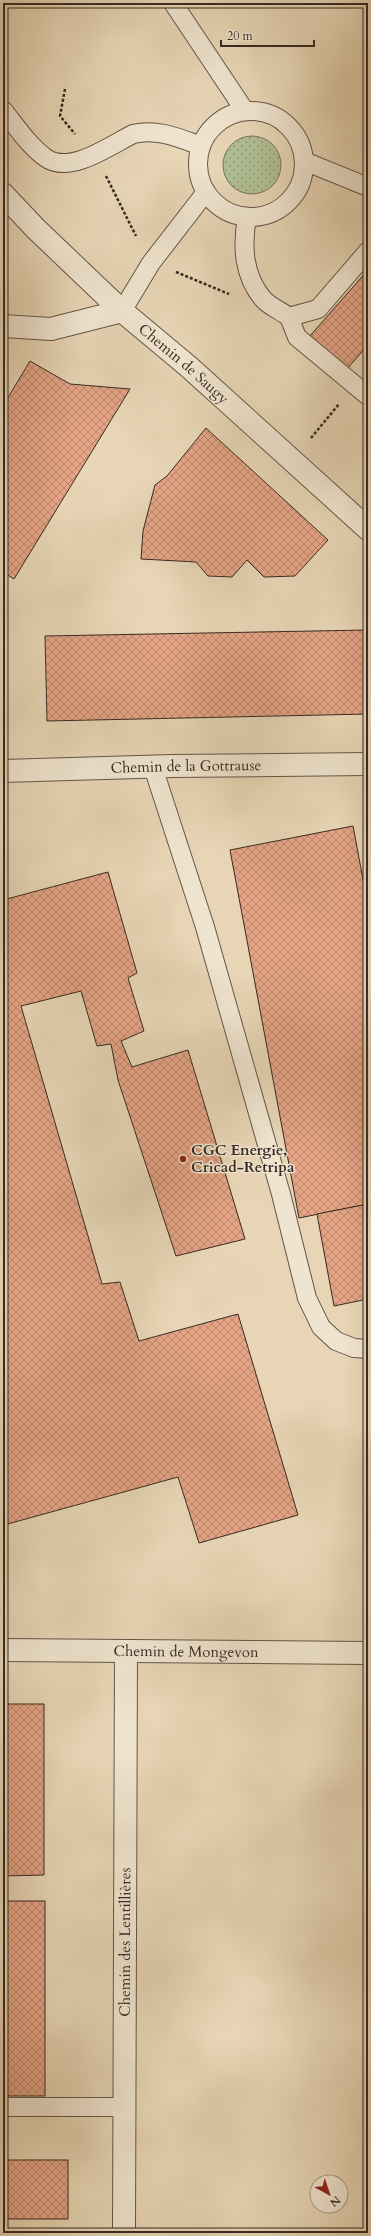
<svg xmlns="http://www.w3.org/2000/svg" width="371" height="2236" font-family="Cardo,serif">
<defs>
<pattern id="grass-dots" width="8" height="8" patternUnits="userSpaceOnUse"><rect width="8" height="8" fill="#afbe92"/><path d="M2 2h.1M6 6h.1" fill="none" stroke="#8f9b77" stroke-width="1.8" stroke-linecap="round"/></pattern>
<pattern id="building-cross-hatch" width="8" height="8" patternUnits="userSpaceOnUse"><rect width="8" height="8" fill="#e4a485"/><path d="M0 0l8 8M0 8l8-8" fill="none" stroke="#ba866c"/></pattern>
</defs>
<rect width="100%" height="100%" fill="#e7d5b5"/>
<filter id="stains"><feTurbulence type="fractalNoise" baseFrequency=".005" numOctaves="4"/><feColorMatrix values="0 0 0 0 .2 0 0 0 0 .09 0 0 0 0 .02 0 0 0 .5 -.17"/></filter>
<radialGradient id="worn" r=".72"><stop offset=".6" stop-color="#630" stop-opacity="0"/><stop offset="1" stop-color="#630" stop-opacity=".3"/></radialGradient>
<circle fill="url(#grass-dots)" stroke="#73745a" cx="252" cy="165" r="29"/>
<g fill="url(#building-cross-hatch)" stroke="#372a23">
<path d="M368 270V345L346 370 309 337Z"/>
<path d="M30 361 70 384 130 389 14 579 3 572V406Z"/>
<path d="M206 428 328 540 295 576 264 577 247 560 232 577 208 576 196 562 141 559 143 531 155 485 167 476Z"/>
<path d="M368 630V714L47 721 45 636Z"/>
<path d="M353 826 368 906V1204L299 1218 230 850Z"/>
<path d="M108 872 137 973 128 978 144 1031 121 1041 132 1067 188 1050 245 1239 176 1256 118 1080 111 1044 97 1046 81 991 21 1006 102 1284 120 1282 139 1341 238 1314 298 1515 199 1543 178 1477 4 1525 3 1522V900Z"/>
<path d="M368 1204V1299L334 1306 317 1214Z"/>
<path d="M3 1704H44V1875L3 1876Z"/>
<rect x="3" y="1901" width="42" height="195"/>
<rect x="3" y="2160" width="65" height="59"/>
</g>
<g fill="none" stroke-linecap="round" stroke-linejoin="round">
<g stroke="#635548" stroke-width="20">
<g id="service">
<path d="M173 3 245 111"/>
<path d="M3 110C16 126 29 146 46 158 70 175 111 145 133 134 157 128 179 138 201 146"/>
<circle cx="251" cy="164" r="53"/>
<path d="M304 161 368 187"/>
<path d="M247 217C242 246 243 275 263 299 269 306 281 311 289 317L318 309 368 251"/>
<path d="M122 311 151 263 206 192"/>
<path d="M289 317 297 337 368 396"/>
<path d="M153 767 205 927 281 1194 307 1298 321 1327 336 1341 354 1348 368 1349"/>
<path d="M3 2107H124"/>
</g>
</g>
<g stroke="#635548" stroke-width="24">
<g id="minor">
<path id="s1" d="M3 194 36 229 122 311 189 367 368 529"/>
<path d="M3 326 51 329 122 311"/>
<path id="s2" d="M3 771 172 766 368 764"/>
<path id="s3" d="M3 1650 368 1653"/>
<path id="s4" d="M124 2233 126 1651"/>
</g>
</g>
<g stroke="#372a23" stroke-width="2.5" stroke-dasharray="3 2" stroke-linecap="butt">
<path d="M65 89 60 116 75 134"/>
<path d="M106 176 136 236"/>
<path d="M176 272 229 294"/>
<path d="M311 438 339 404"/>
</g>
<use href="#service" stroke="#efe4cf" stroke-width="18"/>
<use href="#minor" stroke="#efe4cf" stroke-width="22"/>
</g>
<circle fill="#8f2418" stroke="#efe4cf" stroke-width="1.5" cx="183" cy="1159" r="4"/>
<g text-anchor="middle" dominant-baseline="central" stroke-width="3" stroke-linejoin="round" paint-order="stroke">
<g font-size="15" fill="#372a23" stroke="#efe4cf">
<text stroke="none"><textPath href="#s1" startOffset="248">Chemin de Saugy</textPath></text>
<text stroke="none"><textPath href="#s2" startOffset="183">Chemin de la Gottrause</textPath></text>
<text stroke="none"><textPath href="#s3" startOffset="183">Chemin de Mongevon</textPath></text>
<text stroke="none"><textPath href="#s4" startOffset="291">Chemin des Lentillières</textPath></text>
</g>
<g font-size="15" font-weight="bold" fill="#372a23" stroke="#efe4cf" text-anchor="start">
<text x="191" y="1150">CGC Energie,<tspan x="191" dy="17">Cricad-Retripa</tspan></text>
</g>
</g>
<rect width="371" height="2236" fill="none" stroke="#e7d5b5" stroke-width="16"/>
<rect x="4" y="4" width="363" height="2228" fill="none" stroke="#372a23" stroke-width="2"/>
<rect x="8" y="8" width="355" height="2220" fill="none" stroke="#372a23"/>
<g transform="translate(329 2194) rotate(140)"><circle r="19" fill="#efe4cf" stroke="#a59a8a"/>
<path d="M0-3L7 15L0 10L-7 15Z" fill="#8f2418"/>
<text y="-6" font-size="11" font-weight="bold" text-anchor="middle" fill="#372a23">N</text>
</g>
<path d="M221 40v6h93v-6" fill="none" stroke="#372a23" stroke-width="2"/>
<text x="227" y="40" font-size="12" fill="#372a23" stroke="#efe4cf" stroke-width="3" paint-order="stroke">20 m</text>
<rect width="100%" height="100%" filter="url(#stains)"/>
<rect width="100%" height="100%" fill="url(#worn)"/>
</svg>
